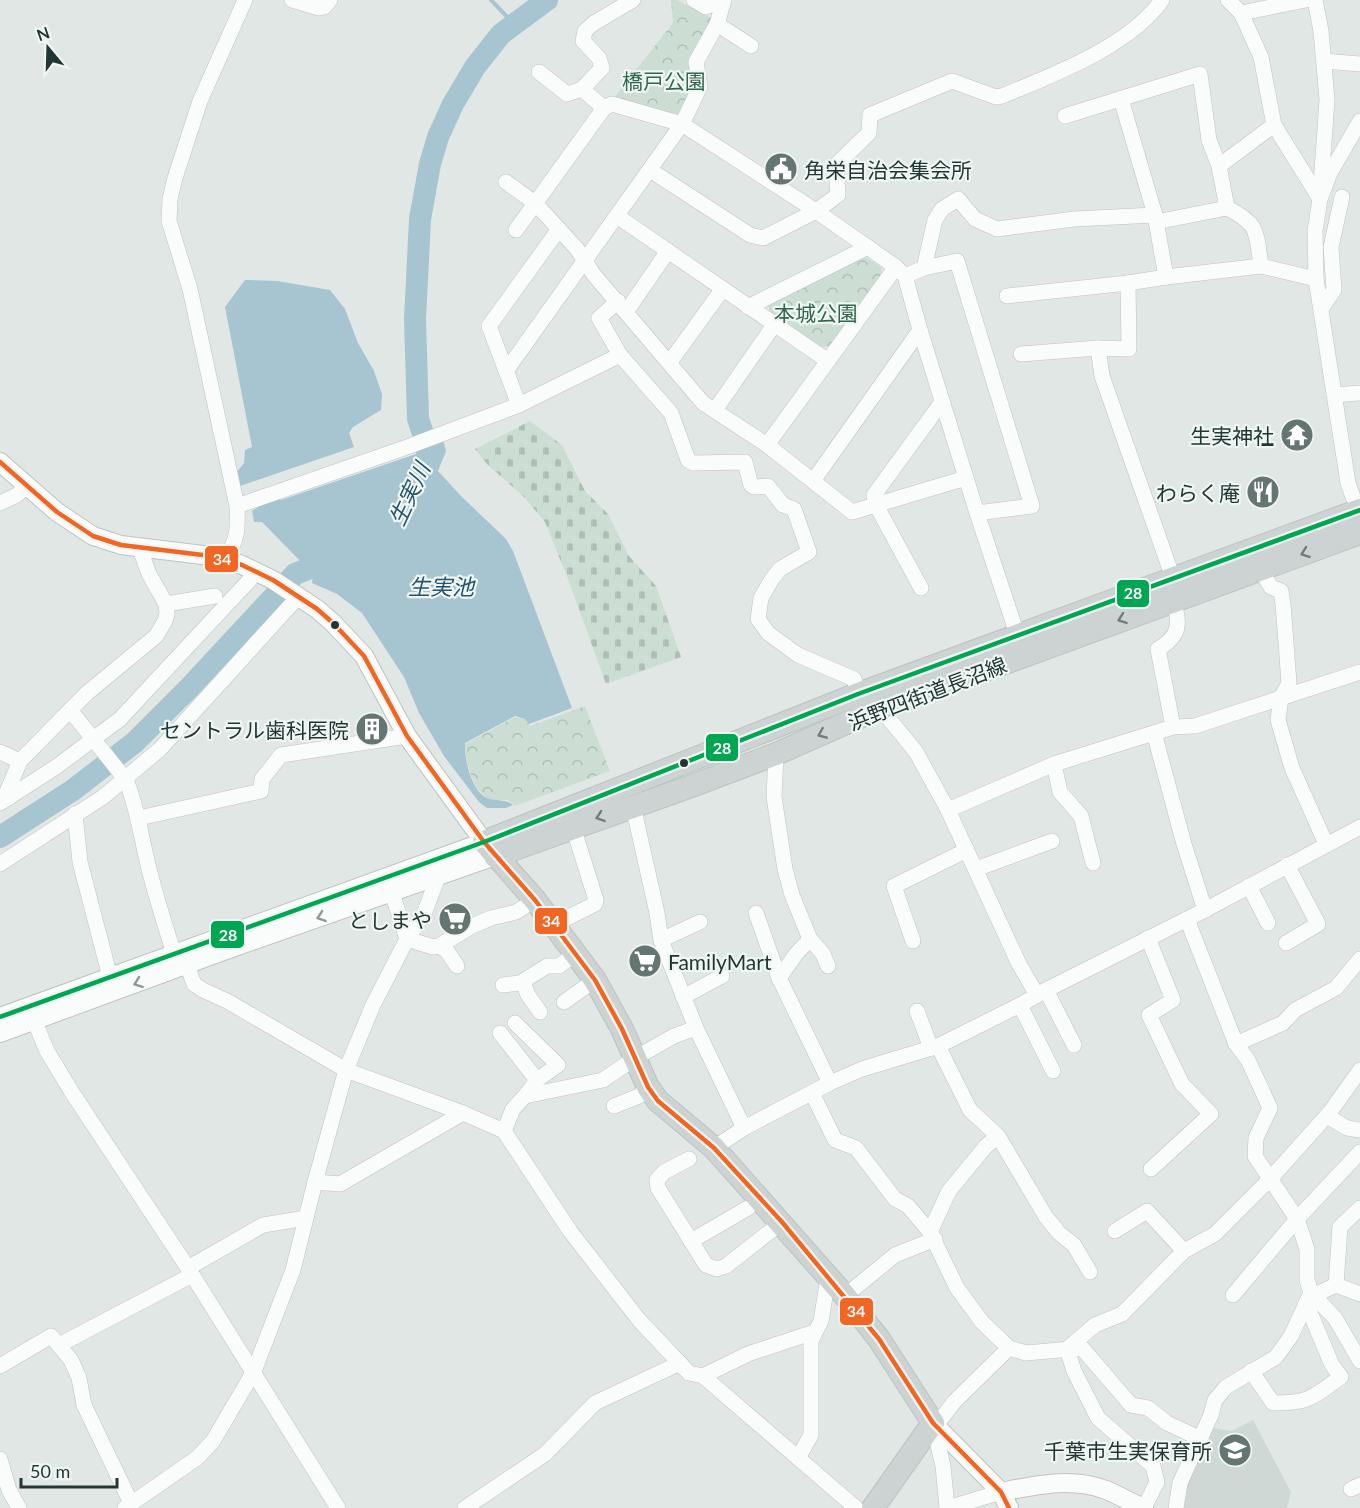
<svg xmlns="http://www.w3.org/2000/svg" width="1360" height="1508" font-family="Lato,'Noto Sans JP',sans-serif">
<defs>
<pattern id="cemetery-stones" width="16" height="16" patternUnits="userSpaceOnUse" patternTransform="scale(1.5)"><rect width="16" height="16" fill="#ccded4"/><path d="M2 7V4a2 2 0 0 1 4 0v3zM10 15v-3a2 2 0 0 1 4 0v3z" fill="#afbfb7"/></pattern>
<pattern id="park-crowns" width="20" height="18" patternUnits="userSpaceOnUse" patternTransform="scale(1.5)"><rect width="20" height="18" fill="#ccded4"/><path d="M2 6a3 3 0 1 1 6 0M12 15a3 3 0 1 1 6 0" fill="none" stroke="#afbfb7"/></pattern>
</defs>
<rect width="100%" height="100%" fill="#e1e7e5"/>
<path fill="#d0d8d5" d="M1253 1420 1291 1492 1287 1508H1180L1182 1488 1212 1428 1232 1431Z"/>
<path fill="url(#cemetery-stones)" d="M530 421 562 445 585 491 608 514 629 556 656 586 681 657 606 684 568 579 545 522 524 497 487 464 475 449Z"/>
<g fill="url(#park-crowns)">
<path d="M671 0H677L713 19 695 84 679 115 614 98 673 23Z"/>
<path d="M860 258H868L881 267 882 273 829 346 818 348 770 317 768 303Z"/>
<path d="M585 706 610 771 515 806 508 800C501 800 492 801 485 796 472 787 465 759 465 744L515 717 525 719 530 726Z"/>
</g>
<g fill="#a6c5d1">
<path d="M245 280 277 281 330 290 345 309 358 343 374 371 382 394 381 410 353 427 349 433 354 447 240 486 237 472 244 463 245 450 252 447 225 307Z"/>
<path d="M442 436 446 451 438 471 461 496 506 539 513 551 572 708 529 724 525 719 515 716 465 743C464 758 471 789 485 797 494 802 505 798 513 805L506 808H487L479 802 444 756 419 713 404 677 362 613 337 594 312 583 313 574 262 522H254L252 511 264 503 276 498 281 500 416 454 417 445Z"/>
</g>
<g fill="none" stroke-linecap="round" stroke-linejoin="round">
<path stroke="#a6c5d1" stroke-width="4" d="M491 0 514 24"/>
<g stroke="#a6c5d1" stroke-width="22">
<path d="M425 460 429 451 418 419 415 319 420 219 430 164 438 137 453 104 475 67 501 34 547 0"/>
<path d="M0 837 73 790 135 742 189 688 295 574 334 558"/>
</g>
<g stroke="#bec4c2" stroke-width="16">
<g id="minor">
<path d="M292 0 319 8 324 7 330 0"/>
<path d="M694 0 706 7 722 0"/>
<path d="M1228 0 1241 13 1261 57 1274 125 1320 199"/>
<path d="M1315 0 1321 31 1327 100 1321 185"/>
<path d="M1241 13 1306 0"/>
<path d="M717 24 751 46"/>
<path d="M1324 61 1360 64"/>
<path d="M539 72 567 94 582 89 602 68 599 58 583 41 585 31 594 23 633 0"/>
<path d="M582 89 604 108"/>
<path d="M1121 99 1155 215 1166 277"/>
<path d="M1065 116 1200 74 1209 140 1219 166 1227 208 1156 222"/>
<path d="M1360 121 1330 173 1320 199 1315 231 1316 279 1348 483 1353 497 1360 508"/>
<path d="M1219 166 1274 125"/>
<path d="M650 170 750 235 763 238 816 211 838 195 836 165 869 133 870 115 952 81 996 97 1002 96C1053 75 1130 46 1162 0"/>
<path d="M506 182 535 203 577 249 594 275 703 403 767 445 852 512 966 478"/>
<path d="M1227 208C1260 224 1256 233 1261 266"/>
<path d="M617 216 828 361"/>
<path d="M516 230 604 108 612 104 682 124 816 211 896 267 905 276 920 330 977 513 1020 643"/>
<path d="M924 268 935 220 942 209 958 199 975 219 997 229 1074 219 1155 215"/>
<path d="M905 276 924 268 957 261 1032 506 977 513"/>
<path d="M1128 283 1129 349 1098 348 1102 376 1173 578"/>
<path d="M1007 296 1128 283 1166 277 1261 266 1316 279"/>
<path d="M618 301 599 318 620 355 671 413 688 460 693 463 745 462 751 485 754 487 768 486 783 505 794 509 809 552 780 569 772 579 761 598 758 619 768 633 798 655 854 679 858 694"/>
<path d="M748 307 868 247"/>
<path d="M1321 309 1334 290 1331 247 1342 197"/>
<path d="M626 312 668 251"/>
<path d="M1021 354 1098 348"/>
<path d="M670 362 722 290"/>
<path d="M506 371 682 124 700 87 696 62 717 24 724 0"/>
<path d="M1334 395 1360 393"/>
<path d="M519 405 489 326 559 229"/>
<path d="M715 410 774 325"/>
<path d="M767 445 896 267"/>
<path d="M813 481 920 330"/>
<path d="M0 503 17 495 26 486"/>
<path d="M237 506 407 447 519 405 620 355"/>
<path d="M224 560C238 540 238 530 237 506L190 289 169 221 170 199 175 178 200 101 245 0"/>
<path d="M1260 569 1271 587 1281 591 1283 604 1289 683 1281 698 1278 720 1292 768 1326 844"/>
<path d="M921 588 876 505 874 495 942 402"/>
<path d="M166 604 215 596"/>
<path d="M881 709 916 752 948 810 1019 964 1037 995"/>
<path d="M70 710 126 780C136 804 140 830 146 856 153 889 164 921 174 954"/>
<path d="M1173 727 1158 649C1180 636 1181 623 1173 601"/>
<path d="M1154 733 1184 844 1205 910"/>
<path d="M0 752 20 761"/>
<path d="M776 754 774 797 785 869 792 895 810 939 823 954 828 966"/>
<path d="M1054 764 1060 792 1081 816 1093 863"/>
<path d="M9 798 7 792 20 761 87 693 156 636 165 621 167 614 166 604 149 574 139 546"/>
<path d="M0 803 56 767 120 719 257 572"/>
<path d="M633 806 657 913 661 940 696 1028 744 1128"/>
<path d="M948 810 1054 764 1173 727 1195 726 1360 672"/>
<path d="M75 814 80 862 110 977"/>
<path d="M139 818 261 791 262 779 281 755 407 736"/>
<path d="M0 864 103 797 160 749 298 597"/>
<path d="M976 869 1052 841"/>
<path d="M438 877 424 914 407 939 433 947 439 946 472 926 491 918 516 912 535 900"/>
<path d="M1249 886 1268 923"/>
<path d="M756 913 779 978 830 1083"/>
<path d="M1187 919 1236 1044 1248 1060 1270 1108 1256 1138 1255 1156 1297 1219 1307 1249V1280L1311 1293 1335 1318 1360 1361"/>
<path d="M553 925 595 904 596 900 573 827"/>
<path d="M1148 938 1173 1000 1149 1015 1182 1084 1211 1114 1151 1169"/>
<path d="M661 940 700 922"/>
<path d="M913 941 894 886 967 850"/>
<path d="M1286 943 1318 924 1287 865"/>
<path d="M439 946 447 951 457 966"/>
<path d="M187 965 194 984 203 990 227 1001 346 1070 463 1113 504 1131 570 1231 639 1320 689 1373 703 1376 856 1508"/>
<path d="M779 978 796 954 810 939"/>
<path d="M523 982 528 995 540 1012"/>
<path d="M503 985 520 983 547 966H559L576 953"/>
<path d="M1046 990 1074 1045"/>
<path d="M683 997 722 976"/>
<path d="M564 1002 595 980"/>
<path d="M1020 1005 1053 1071"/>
<path d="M917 1011 931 1048"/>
<path d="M34 1020 47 1051 73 1094 188 1268 338 1508"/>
<path d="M515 1023 558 1065 537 1080 525 1096"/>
<path d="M500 1033 537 1080"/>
<path d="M1236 1044 1283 1023 1295 1010 1336 988 1360 959"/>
<path d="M938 1046 970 1110 998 1136 1046 1217 1059 1233 1074 1245 1090 1272"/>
<path d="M812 1093 835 1140 856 1148 895 1199 908 1206 930 1232 957 1288 982 1322 1009 1348 1026 1353 1082 1348 1131 1405 1148 1408 1167 1423 1201 1439"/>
<path d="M614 1106 639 1096 648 1087"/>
<path d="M1327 1116 1347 1128 1360 1130"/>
<path d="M504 1131 513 1109 525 1096 603 1080 635 1058 674 1036 696 1028"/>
<path d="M714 1148 744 1128 830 1083 862 1069 938 1046 1020 1005 1046 990 1205 910 1360 827"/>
<path d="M689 1159 664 1172 657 1180 658 1188 706 1265 717 1269 726 1266 782 1222"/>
<path d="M315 1182 340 1184 463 1113"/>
<path d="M1115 1231 1147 1211 1184 1251 1215 1234 1271 1178 1330 1112 1360 1070"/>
<path d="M930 1232 949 1191 986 1146 998 1136"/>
<path d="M691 1241 748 1208"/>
<path d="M188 1268 263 1225 306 1218"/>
<path d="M1336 1285 1340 1227 1360 1208"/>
<path d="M1233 1295 1297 1219 1360 1152"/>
<path d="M845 1296 895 1255 935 1239"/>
<path d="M59 1345 192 1275"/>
<path d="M0 1366 51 1336 71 1360 79 1378 84 1405 131 1503"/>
<path d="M1251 1371 1273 1403C1310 1403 1311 1398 1341 1377L1332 1365 1306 1303"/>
<path d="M703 1376 748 1354 814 1332"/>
<path d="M798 1458 811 1435V1341L821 1321 828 1278"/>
<path d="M0 1459 9 1490 19 1508"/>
<path d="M1351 1489 1360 1485"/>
<path d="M125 1508 197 1458 213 1441 254 1371 293 1270 315 1182 346 1070 373 1005 407 939 392 893"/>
<path d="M465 1508 545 1454 595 1403 680 1363"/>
<path d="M947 1508 943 1466 933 1423 941 1419 954 1402 1009 1348"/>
<path d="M948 1508 1001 1492"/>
<path d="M1144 1508 1157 1482 1153 1466 1098 1418 1074 1371 1067 1349 1095 1325 1122 1314 1184 1251"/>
<path d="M1176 1508 1180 1483 1211 1415 1215 1400 1226 1387 1276 1357 1291 1336 1311 1293H1319L1336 1285 1360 1294"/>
</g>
</g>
<g stroke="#bec4c2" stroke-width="20">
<g id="tertiary">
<path d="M0 462 57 512 93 536 121 545 211 556 242 565 273 580 317 609 333 623 364 656 407 736 484 842 0 1017"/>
<path d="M0 1033 226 950 495 856"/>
<path d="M933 1423 1001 1492 1009 1508"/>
<path d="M1001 1492C1037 1485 1071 1477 1106 1490 1119 1495 1131 1503 1144 1508"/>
</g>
</g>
<g stroke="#bcc3c1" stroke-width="24">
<g id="primary">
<path d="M495 856 689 787 776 754 871 712 1360 533"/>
<path d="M873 1508 933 1423 879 1339 845 1296 714 1148 658 1101 648 1087 622 1029 595 980 535 900 484 842 858 694 1360 510"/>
</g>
</g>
<use href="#minor" stroke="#fafbfb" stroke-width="15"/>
<use href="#tertiary" stroke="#fafbfb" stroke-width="18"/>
<use href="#primary" stroke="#cdd3d2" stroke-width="22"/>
<g stroke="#eff6f3" stroke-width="9">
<path id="bus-1" d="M0 462 57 512 93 536 121 545 211 556 242 565 273 580 317 609 333 623 364 656 407 736 484 842 535 900 595 980 622 1029 648 1087 658 1101 714 1148 782 1222 879 1339 933 1423 1001 1492 1009 1508"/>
</g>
<g stroke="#eff6f3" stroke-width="9">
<path id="bus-2" d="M0 1017 484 842 858 694 1360 510"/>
</g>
<use href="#bus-1" stroke="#f26522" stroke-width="4.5"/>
<use href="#bus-2" stroke="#00a651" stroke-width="4.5"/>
</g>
<defs><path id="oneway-chevron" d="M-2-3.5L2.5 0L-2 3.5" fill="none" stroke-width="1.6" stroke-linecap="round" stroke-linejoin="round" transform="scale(1.5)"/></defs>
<g stroke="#6f7d7b">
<use href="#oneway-chevron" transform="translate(1305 553) rotate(160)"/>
<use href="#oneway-chevron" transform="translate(1122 619) rotate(160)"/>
<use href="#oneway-chevron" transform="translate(822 734) rotate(157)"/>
<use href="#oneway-chevron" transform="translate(600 817) rotate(161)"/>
</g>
<g stroke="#8e9998">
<use href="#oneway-chevron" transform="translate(321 917) rotate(161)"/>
<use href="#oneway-chevron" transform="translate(138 983) rotate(160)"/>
</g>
<defs>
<g id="civic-disc" transform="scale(1.725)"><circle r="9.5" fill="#657572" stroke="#eff6f3"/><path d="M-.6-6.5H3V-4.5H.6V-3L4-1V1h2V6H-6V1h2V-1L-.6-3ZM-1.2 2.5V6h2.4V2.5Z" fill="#fff"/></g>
<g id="temple-disc" transform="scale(1.725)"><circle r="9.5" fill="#657572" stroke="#eff6f3"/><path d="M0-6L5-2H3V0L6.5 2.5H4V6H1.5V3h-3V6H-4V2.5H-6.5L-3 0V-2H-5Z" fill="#fff"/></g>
<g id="restaurant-disc" transform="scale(1.725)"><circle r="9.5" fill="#657572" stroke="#eff6f3"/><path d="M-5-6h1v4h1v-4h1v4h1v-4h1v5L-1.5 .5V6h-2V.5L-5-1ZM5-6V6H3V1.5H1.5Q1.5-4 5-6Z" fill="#fff"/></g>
<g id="building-disc" transform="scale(1.725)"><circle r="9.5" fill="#657572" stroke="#eff6f3"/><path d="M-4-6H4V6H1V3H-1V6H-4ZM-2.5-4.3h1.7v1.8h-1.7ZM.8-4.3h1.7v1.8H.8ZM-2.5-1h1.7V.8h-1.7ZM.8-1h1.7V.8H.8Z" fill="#fff"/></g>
<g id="supermarket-disc" transform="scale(1.725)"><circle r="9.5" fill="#657572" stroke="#eff6f3"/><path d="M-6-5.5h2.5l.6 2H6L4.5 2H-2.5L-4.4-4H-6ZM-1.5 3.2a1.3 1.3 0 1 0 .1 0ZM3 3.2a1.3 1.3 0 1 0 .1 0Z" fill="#fff"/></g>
<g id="school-disc" transform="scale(1.725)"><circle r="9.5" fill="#657572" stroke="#eff6f3"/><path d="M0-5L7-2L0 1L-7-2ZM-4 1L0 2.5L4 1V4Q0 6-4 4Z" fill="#fff"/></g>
</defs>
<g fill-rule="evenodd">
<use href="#civic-disc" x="781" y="169"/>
<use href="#temple-disc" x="1297" y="435"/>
<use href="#restaurant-disc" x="1263" y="492"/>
<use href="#building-disc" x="372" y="729"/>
<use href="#supermarket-disc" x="455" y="919"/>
<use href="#supermarket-disc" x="645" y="961"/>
<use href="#school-disc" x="1235" y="1450"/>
</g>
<g fill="#223734" stroke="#eff6f3" stroke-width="2">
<circle cx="335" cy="625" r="5"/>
<circle cx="684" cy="763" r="5"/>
</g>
<g text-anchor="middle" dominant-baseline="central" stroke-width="4.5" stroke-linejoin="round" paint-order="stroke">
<g font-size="21" fill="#32684f" stroke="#eff6f3">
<text x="664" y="80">橋戸公園</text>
<text x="816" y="312">本城公園</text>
</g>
<g font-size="21" fill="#223734" stroke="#eff6f3" text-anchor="end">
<text x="804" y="169" text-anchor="start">角栄自治会集会所</text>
<text x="1274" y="435">生実神社</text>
<text x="1240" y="492">わらく庵</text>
<text x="349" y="729">セントラル歯科医院</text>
<text x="432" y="919">としまや</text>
<text x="668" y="961" text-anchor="start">FamilyMart</text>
<text x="1212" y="1450">千葉市生実保育所</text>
</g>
<g font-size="21" fill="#223734" stroke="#eff6f3">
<text transform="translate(927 693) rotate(-21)">浜野四街道長沼線</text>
</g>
<g font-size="22" font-style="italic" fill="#24556b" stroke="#eff6f3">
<text transform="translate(409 494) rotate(-65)">生実川</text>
<text x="441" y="586">生実池</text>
</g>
</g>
<g stroke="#eff6f3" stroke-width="2">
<rect x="204" y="545" width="35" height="28" rx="6" fill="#f26522"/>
<rect x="1116" y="579" width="34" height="29" rx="6" fill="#00a651"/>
<rect x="705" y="733" width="34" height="29" rx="6" fill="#00a651"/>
<rect x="534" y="907" width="34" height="28" rx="6" fill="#f26522"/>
<rect x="210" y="920" width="35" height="29" rx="6" fill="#00a651"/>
<rect x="839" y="1297" width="35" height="29" rx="6" fill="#f26522"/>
</g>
<g font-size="16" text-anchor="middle" font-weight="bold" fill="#fff">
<text x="222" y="565">34</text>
<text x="1133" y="599">28</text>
<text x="722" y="754">28</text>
<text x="551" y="927">34</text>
<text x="228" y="941">28</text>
<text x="856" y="1317">34</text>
</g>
<g transform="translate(48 48) rotate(341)" stroke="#eff6f3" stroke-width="4.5" paint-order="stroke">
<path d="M0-4.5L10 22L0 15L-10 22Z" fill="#223734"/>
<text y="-9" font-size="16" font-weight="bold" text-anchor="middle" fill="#223734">N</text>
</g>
<path d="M21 1478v9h96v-9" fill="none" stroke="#223734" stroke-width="3"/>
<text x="30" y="1478" font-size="18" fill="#223734" stroke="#eff6f3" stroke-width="4.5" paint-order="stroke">50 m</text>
</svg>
